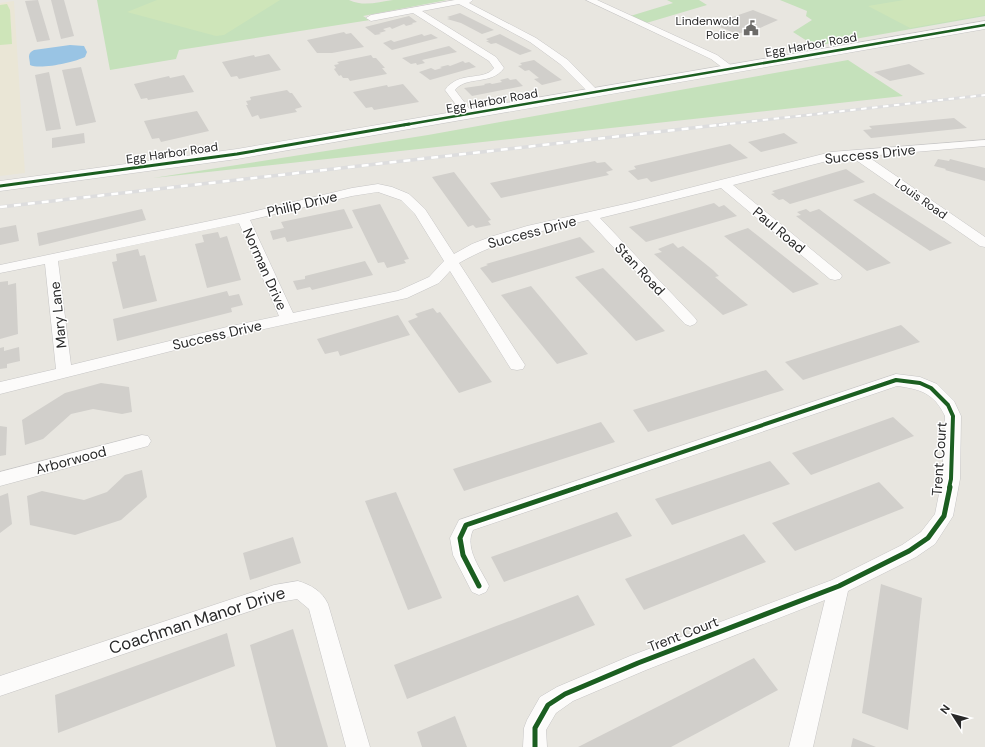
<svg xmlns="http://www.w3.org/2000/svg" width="985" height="747" font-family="'DM Sans',sans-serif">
<rect width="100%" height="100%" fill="#e8e6e0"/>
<path fill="#eae6d6" d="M14 1 25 173 0 176V3Z"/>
<g fill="#c5e1bb">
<path d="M97 0H349C364 7 378 2 393 0 411 0 430 0 447 0L363 16 370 20 179 50 176 59 110 70Z"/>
<path d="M667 0H699L707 5 643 24 627 17 673 3Z"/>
<path d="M780 0H985V16L815 46 793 32 812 20 806 16 807 11Z"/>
<path d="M848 60 903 96 153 178 428 135Z"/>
</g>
<g fill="#cee5b9">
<path d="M157 0H280L224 35 216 36 127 12Z"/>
<path d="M904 0H985V15L910 28 868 6Z"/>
<path d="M7 4 10 10 12 44 0 45V5Z"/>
</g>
<path fill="#99c4e4" d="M70 45 84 46 87 52 85 57C75 62 40 70 30 65 30 58 26 54 34 50Z"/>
<g fill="#d1cfcb">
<path d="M38 0 50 40 37 42 25 1Z"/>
<path d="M51 0H64L74 36 61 39Z"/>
<path d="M753 10 778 20 753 31 751 30 737 34 712 24Z"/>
<path d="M460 13 494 30 482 34 461 23 447 19 450 18 447 17Z"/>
<path d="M409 16 417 22 412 23 413 24 406 26 404 24 392 29 390 27 383 29 386 31 379 33 381 34 375 35 365 27Z"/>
<path d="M344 32 346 34 351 33 364 47 332 53H317L307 40Z"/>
<path d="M422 34 424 36 431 34 438 38 392 50 383 43 391 40 394 42Z"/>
<path d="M500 34 532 51 520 55 496 43 491 44 486 41H489L486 39Z"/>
<path d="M449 46 457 52 422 60 425 63 417 65 416 63 411 64 402 58Z"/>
<path d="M269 54 281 70 239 79 237 76 231 77 222 62 254 55 255 57Z"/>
<path d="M371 55 373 58H376L385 68H382L387 74 350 81 348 78H343L341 75 339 76 334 69 336 68 334 65 339 64 337 62Z"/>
<path d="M534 60 562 80 542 85 534 79 539 78 529 70 525 71 518 66 522 65 520 63Z"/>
<path d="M463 61 465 63 469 62 476 67 430 80 419 72 431 68 435 70 442 68 440 67 448 65 450 66Z"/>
<path d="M909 64 925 74 890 81 874 72Z"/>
<path d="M81 67 96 122 76 126 62 70Z"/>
<path d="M49 72 61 129 46 131 35 75Z"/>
<path d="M184 75 194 92 148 100 147 98 141 99 134 84 169 76 170 78Z"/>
<path d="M508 78 510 80 516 79 523 86 472 96 464 88 485 85 484 84 490 83 492 84 502 82 500 80Z"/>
<path d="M403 84 419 102 374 110 372 107 366 108 353 92 387 85 388 87Z"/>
<path d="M287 90 290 93H292L302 107 295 109 297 112 260 119 258 115 252 117 246 105H248L246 101 251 100 250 97Z"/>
<path d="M197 111 209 131 161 142 159 138 152 139 144 121Z"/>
<path d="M954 118 967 128 871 138 863 130 872 129 869 126Z"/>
<path d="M84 133 85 143 52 148V138Z"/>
<path d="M784 133 798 143 761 152 748 142Z"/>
<path d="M730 144 748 158 651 182 647 178 638 180 628 171 636 169 634 166Z"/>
<path d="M938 159 949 161 950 159 985 168V181L945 170 946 169 934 166Z"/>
<path d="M595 161 597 163 605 162 613 170 606 172 609 175 501 198 490 183Z"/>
<path d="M846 169 865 182 790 204 783 199 779 200 771 194 775 193 772 191Z"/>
<path d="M454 172 491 220 488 221 491 225 476 228 473 225 468 227 432 177Z"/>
<path d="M874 193 952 243 930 251 853 200Z"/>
<path d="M714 203 719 207 724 205 737 216 646 242 629 227Z"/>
<path d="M380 204 409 259 404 260 406 263 387 268 384 262 378 263 352 210Z"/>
<path d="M142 209 146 220 39 246 37 233Z"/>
<path d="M344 209 353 228 287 242 285 237 273 240 270 231 284 228 281 222Z"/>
<path d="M806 209 810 212 819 209 891 263 867 271 796 216 801 215 797 212Z"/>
<path d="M16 225 19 241 0 245V228Z"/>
<path d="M748 228 819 284 793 293 724 236Z"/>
<path d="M218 232 220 238 227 236 241 280 207 288 195 244 204 242 202 235Z"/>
<path d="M580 237 595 252 492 283 480 268 488 265 486 264Z"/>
<path d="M673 243 678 248 683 246 713 270 719 276 715 277 748 305 723 315 654 254 662 252 658 249Z"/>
<path d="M138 249 140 256 145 255 157 301 123 309 112 262 117 261 116 254Z"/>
<path d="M365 261 373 275 312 290 310 287 297 290 293 281 305 279V276Z"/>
<path d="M603 268 665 331 636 341 575 277Z"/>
<path d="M8 281V285L16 283 18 334 0 339V282Z"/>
<path d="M531 286 588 354 557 364 501 295Z"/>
<path d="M227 291 229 296 239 294 243 305 231 308 232 312 117 341 113 319Z"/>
<path d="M433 308 437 313 440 312 492 382 459 393 408 321 418 317 415 314Z"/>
<path d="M398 315 410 335 340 356 338 351 325 354 317 339Z"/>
<path d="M901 325 920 342 803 380 785 362Z"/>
<path d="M4 347V351L19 347 20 361 7 364V368L0 369V348Z"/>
<path d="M766 370 784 390 648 432 633 410Z"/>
<path d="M101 383 129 387 132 412 122 414 93 409 71 414 43 439 25 445 22 420 65 393Z"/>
<path d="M893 417 914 436 811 475 792 453Z"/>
<path d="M601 422 615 442 464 491 453 469Z"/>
<path d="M0 426 7 427 6 455 0 456Z"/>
<path d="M770 461 790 484 672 525 655 499Z"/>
<path d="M142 470 147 497 121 520 75 535 30 525 27 496 42 491 84 500 107 492 125 475Z"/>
<path d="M879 482 904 508 795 551 772 523Z"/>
<path d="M396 492 442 598 408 610 365 501Z"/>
<path d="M8 493 12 524 0 533V496Z"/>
<path d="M617 512 632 536 504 582 491 557Z"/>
<path d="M744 534 766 562 644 610 625 579Z"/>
<path d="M293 537 301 563 250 580 243 553Z"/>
<path d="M881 584 922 598 908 730 862 713Z"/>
<path d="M578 595 595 625 407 699 394 665Z"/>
<path d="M293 629 328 747H276L250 645Z"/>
<path d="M227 633 235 666 58 733 55 695Z"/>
<path d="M754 658 778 690 671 747H578Z"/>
<path d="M455 716 467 747H422L417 732Z"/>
<path d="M853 738 876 747H851Z"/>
</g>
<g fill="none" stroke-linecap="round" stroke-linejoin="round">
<g stroke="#c6c5c5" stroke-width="1">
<g id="street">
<path d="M455 0H473L469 3 536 38 568 60 600 93 595 96 591 95 560 64 530 42 459 4 422 11 496 57 504 68C491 86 467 75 455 90L474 115 469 118 465 117 445 90C459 70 483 82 494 68L489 61 413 13 371 21 366 18 371 15Z"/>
<path d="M586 0H597L717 55 736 69 735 71H727L711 59Z"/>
<path d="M985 140V146L867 156 985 237V247L980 246 853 158 831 160 733 185 840 273 842 276 840 279 835 280 830 279 721 188 600 218 695 318 697 321 695 324 690 326 685 324 588 220C542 231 501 239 459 263L525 365 523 369 517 370 511 369 450 271 439 283 407 298 227 337 0 394V382L56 369 45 264 0 273V265L243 214 352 188 378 184 392 187 409 194 425 209 454 254 472 244 490 237 527 226 634 202 831 152ZM378 192 401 200 415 214 444 261 429 277 398 291 293 313 250 220 352 196ZM239 223 279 316 227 327 71 365 58 261Z"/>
<path d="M896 374 920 377 937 384 954 401 961 416 960 479 953 516 935 544 916 557 848 591 813 747H789L825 600 646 670 573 701 556 713 546 730 547 747H523L524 728 527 720 540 697 557 687 630 656 832 580 902 545 921 532 935 514 942 479 945 416C934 393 920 389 897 386L473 530C464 549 481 569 489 586L486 592 479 595 472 592 453 555 450 538 459 520Z"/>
<path d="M142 435 148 436 151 441 148 446 0 486V472Z"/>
<path d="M298 581C311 585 322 591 328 604L370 747H346L309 609 297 599 274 603 0 696V676L274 585Z"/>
</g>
</g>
<g stroke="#c6c5c5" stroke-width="1">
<path id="secondary" d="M985 21V29L237 159 0 191V181L237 149Z"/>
</g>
<use href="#street" fill="#fcfbfa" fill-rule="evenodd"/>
<use href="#secondary" fill="#fcfbfa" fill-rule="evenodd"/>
<g stroke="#ddddde" stroke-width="3">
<path id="rail-far1" d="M719 125 985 95"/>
</g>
<g stroke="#ddddde" stroke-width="3.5">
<path id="rail" d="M0 207 727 124"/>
</g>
<use href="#rail-far1" stroke="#fff" stroke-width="2" stroke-dasharray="5.5" stroke-linecap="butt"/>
<use href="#rail" stroke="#fff" stroke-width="2.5" stroke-dasharray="7" stroke-linecap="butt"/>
<g stroke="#fff" stroke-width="4">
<path id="cycleway-far3" d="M404 125 985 25"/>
</g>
<g stroke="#fff" stroke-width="5">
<path id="cycleway-far2" d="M0 186 237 154 409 124"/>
</g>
<g stroke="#fff" stroke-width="6">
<path id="cycleway-far1" d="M576 488 896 380 920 383 931 388 948 405 953 416 951 479 949 488"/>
</g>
<g stroke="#fff" stroke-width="8">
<g id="cycleway">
<path d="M479 586 463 555 460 538 466 525 579 487"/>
<path d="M535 747V728L548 705 565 694 638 663 839 586 909 551 928 538 944 516 950 487"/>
</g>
</g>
<use href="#cycleway-far3" stroke="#1b5e20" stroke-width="2.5"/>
<use href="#cycleway-far2" stroke="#1b5e20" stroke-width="3"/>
<use href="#cycleway-far1" stroke="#1b5e20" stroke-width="4"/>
<use href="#cycleway" stroke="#1b5e20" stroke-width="5"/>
</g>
<defs>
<g id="civic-bare" transform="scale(1.2)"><path d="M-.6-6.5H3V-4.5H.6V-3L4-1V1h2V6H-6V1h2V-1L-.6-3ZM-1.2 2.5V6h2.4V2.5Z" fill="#6c6b69" stroke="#fff" stroke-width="2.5" paint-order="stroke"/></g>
</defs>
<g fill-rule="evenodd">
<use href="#civic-bare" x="751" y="28"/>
</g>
<g text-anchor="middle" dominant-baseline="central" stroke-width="3" stroke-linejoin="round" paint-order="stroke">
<g font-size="12" fill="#292929" stroke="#fff" text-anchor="end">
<text x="739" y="21">Lindenwold<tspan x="739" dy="14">Police</tspan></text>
</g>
<g font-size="12" fill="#292929" stroke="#fff">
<text transform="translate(811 45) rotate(-10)">Egg Harbor Road</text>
<text transform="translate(492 101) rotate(-10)">Egg Harbor Road</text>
<text transform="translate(172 153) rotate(-8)">Egg Harbor Road</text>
<text transform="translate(921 199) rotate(35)">Louis Road</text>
</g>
<g font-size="14" fill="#292929" stroke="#fff">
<text transform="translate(870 154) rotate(-6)">Success Drive</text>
<text transform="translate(302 204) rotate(-13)">Philip Drive</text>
<text transform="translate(779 230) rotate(40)">Paul Road</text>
<text transform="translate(532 232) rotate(-15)">Success Drive</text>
<text transform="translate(265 269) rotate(66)">Norman Drive</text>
<text transform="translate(640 269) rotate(47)">Stan Road</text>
<text transform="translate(58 315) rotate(-96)">Mary Lane</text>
<text transform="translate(217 335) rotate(-13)">Success Drive</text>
<text transform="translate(939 459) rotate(-86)">Trent Court</text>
<text transform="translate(71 460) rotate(-15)">Arborwood</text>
<text transform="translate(683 634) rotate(-21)">Trent Court</text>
</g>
<g font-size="17" fill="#292929" stroke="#fff">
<text transform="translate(197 620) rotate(-18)">Coachman Manor Drive</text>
</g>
</g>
<g transform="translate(953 715) rotate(306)" stroke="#ffffff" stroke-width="3" paint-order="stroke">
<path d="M0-3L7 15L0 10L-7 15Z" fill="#292929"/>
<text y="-6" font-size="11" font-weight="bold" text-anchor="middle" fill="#292929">N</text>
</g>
</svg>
